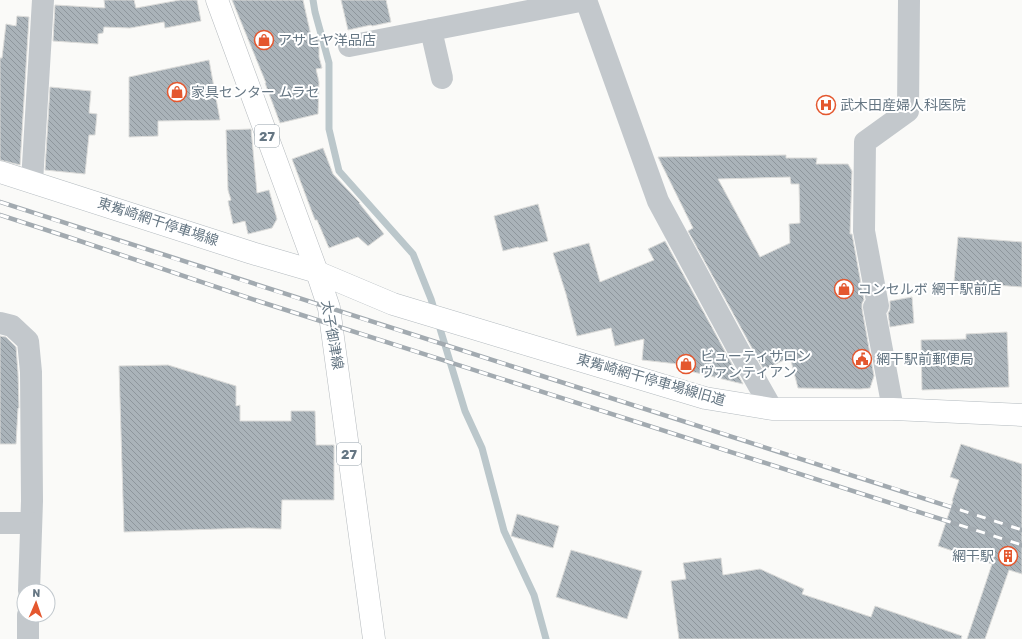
<svg xmlns="http://www.w3.org/2000/svg" width="1022" height="639" font-family="Rubik,'Noto Sans JP',sans-serif">
<defs>
<pattern id="building-back-hatch" width="6" height="6" patternUnits="userSpaceOnUse"><rect width="6" height="6" fill="#aab3b9"/><path d="M-1 5l2 2M0 0l6 6M5-1l2 2" fill="none" stroke="#8e969c"/></pattern>
</defs>
<rect width="100%" height="100%" fill="#fafaf8"/>
<g fill="none" stroke-linecap="round" stroke-linejoin="round">
<g stroke="#bbc7cb" stroke-width="7">
<path d="M313 0 315 12 329 63V129L339 171 413 254 431 299 435 312"/>
<path d="M438 322 465 411 482 448 504 531 534 595 546 639"/>
</g>
</g>
<g fill="url(#building-back-hatch)" stroke="#dcdcda" fill-rule="evenodd">
<path d="M104 0H134L136 8 180 0H197L201 21 165 28 164 22 130 28 104 27 103 33 98 34V44L53 41 55 5 105 8Z"/>
<path d="M232 0H303L312 40 319 39V57L322 68 316 69 319 82 318 114 280 123 265 83H266Z"/>
<path d="M341 0H386L391 22 372 26 371 25 348 30Z"/>
<path d="M17 16 29 17 20 165 0 160V58H2L6 24 16 26Z"/>
<path d="M209 60 220 120 158 121V136L129 137V77Z"/>
<path d="M50 87 91 91 89 113 97 114 95 135H89L85 174 45 170Z"/>
<path d="M251 129 257 193 269 190 277 219 272 228 248 234 245 221 233 224 228 201 231 200 228 190 226 130Z"/>
<path d="M323 148 333 174 360 203H359L384 234 368 246 358 237 329 248 317 220H315L292 159Z"/>
<path d="M786 155V158H817L816 164H848L852 171 850 234H852L864 300 862 303V309L874 376 870 388 860 389 798 388 790 357 764 370 688 231 693 228 658 157ZM790 177 791 184H799L800 223 789 224 790 243 760 257 718 179Z"/>
<path d="M538 204 548 241 519 248 518 247 503 251 494 216Z"/>
<path d="M958 237 1022 242V287L954 282Z"/>
<path d="M665 241 727 355 743 384 677 368 678 364 642 360 644 339 615 346 611 328 577 336 566 294 553 253 589 243 600 282 654 260 648 249Z"/>
<path d="M912 297 914 323 890 327 888 313 890 310V301Z"/>
<path d="M1007 332 1009 387 922 390 921 340 966 339V334Z"/>
<path d="M0 336 6 337 16 347 18 373 19 408H18L16 444H0Z"/>
<path d="M168 365 236 386V406L240 405V421H291V411H315L316 445H334V500H282L281 529 249 528 124 532 119 366Z"/>
<path d="M961 444 1022 464V574L1009 570 985 639H967L992 564 938 546 953 501H952L959 480 950 477Z"/>
<path d="M517 514 559 526 553 548 511 536Z"/>
<path d="M571 550 642 571 627 619 556 597Z"/>
<path d="M721 558 723 575 760 569 804 589 802 594 871 617 875 606 962 636 961 639H679L671 581 686 579 683 563Z"/>
</g>
<g fill="none" stroke-linecap="round" stroke-linejoin="round">
<g stroke="#b3babf" stroke-width="23">
<path id="secondary" d="M0 172 252 253 317 272 393 304 705 398 772 409H893L1022 415"/>
</g>
<g stroke="#b5babe" stroke-width="23">
<path id="primary" d="M217 0 317 272 329 308 374 639"/>
</g>
<g stroke="#c3c8cc" stroke-width="22">
<path d="M586 0 658 201 738 349 772 409"/>
<path d="M431 30 442 78"/>
<path d="M349 46 585 0"/>
<path d="M32 182 43 0"/>
<path d="M0 323 12 326 28 341 31 372 32 501 29 591"/>
<path d="M893 409 874 307 878 306 864 231 865 142 908 111 909 0"/>
<path d="M0 523H31"/>
<path d="M28 639V615"/>
</g>
<use href="#secondary" stroke="#fff" stroke-width="22"/>
<use href="#primary" stroke="#fff" stroke-width="22"/>
<g stroke="#a2aab0" stroke-width="4.5">
<g id="rail">
<path d="M0 202C340 313 682 419 1022 530"/>
<path d="M0 215 71 238 261 302 1022 545"/>
</g>
</g>
<use href="#rail" stroke="#fff" stroke-width="3" stroke-dasharray="9" stroke-linecap="butt"/>
</g>
<defs>
<g id="shop-ring" transform="scale(1)"><circle r="9.5" fill="#fff" stroke="#e4572e" stroke-width="1.5"/><path d="M-5-2.5h2.3a2.7 3.5 0 0 1 5.4 0H5L5.5 6h-11ZM-1.5-2.5h3a1.5 2.3 0 0 0-3 0Z" fill="#e4572e"/></g>
<g id="hospital-ring" transform="scale(1)"><circle r="9.5" fill="#fff" stroke="#e4572e" stroke-width="1.5"/><path d="M-5-5h3v3.5h4V-5h3V5h-3V1.5h-4V5h-3Z" fill="#e4572e"/></g>
<g id="civic-ring" transform="scale(1)"><circle r="9.5" fill="#fff" stroke="#e4572e" stroke-width="1.5"/><path d="M-.6-6.5H3V-4.5H.6V-3L4-1V1h2V6H-6V1h2V-1L-.6-3ZM-1.2 2.5V6h2.4V2.5Z" fill="#e4572e"/></g>
<g id="building-ring" transform="scale(1)"><circle r="9.5" fill="#fff" stroke="#e4572e" stroke-width="1.5"/><path d="M-4-6H4V6H1V3H-1V6H-4ZM-2.5-4.3h1.7v1.8h-1.7ZM.8-4.3h1.7v1.8H.8ZM-2.5-1h1.7V.8h-1.7ZM.8-1h1.7V.8H.8Z" fill="#e4572e"/></g>
</defs>
<g fill-rule="evenodd">
<use href="#shop-ring" x="264" y="40"/>
<use href="#shop-ring" x="177" y="92"/>
<use href="#hospital-ring" x="826" y="105"/>
<use href="#shop-ring" x="844" y="289"/>
<use href="#civic-ring" x="862" y="359"/>
<use href="#shop-ring" x="686" y="364"/>
<use href="#building-ring" x="1008" y="556"/>
</g>
<g text-anchor="middle" dominant-baseline="central" stroke-width="4" stroke-linejoin="round" paint-order="stroke">
<g fill="#fff" stroke="#939fa8" stroke-width="1">
<rect x="255" y="125" width="24" height="22" rx="3"/>
<rect x="337" y="443" width="24" height="22" rx="3"/>
</g>
<g font-size="13" font-weight="bold" fill="#657683">
<text x="267" y="136">27</text>
<text x="349" y="454">27</text>
</g>
<g font-size="14" fill="#657683" stroke="#fff" text-anchor="start">
<text x="278" y="40">アサヒヤ洋品店</text>
<text x="191" y="92">家具センター ムラセ</text>
<text x="840" y="105">武木田産婦人科医院</text>
<text x="858" y="289">コンセルボ 網干駅前店</text>
<text x="700" y="356">ビューティサロン<tspan x="700" dy="16">ヴァンティアン</tspan></text>
<text x="876" y="359">網干駅前郵便局</text>
<text x="994" y="556" text-anchor="end">網干駅</text>
</g>
<g font-size="14" fill="#657683" stroke="#fff">
<text transform="translate(158 222) rotate(18)">東觜崎網干停車場線</text>
<text transform="translate(332 335) rotate(80)">太子御津線</text>
<text transform="translate(651 380) rotate(16)">東觜崎網干停車場線旧道</text>
</g>
</g>
<g transform="translate(36 603) rotate(2)"><circle r="19" fill="#ffffff" stroke="#c1c8cd"/>
<path d="M0-3L7 15L0 10L-7 15Z" fill="#e4572e"/>
<text y="-6" font-size="11" font-weight="bold" text-anchor="middle" fill="#657683">N</text>
</g>
</svg>
